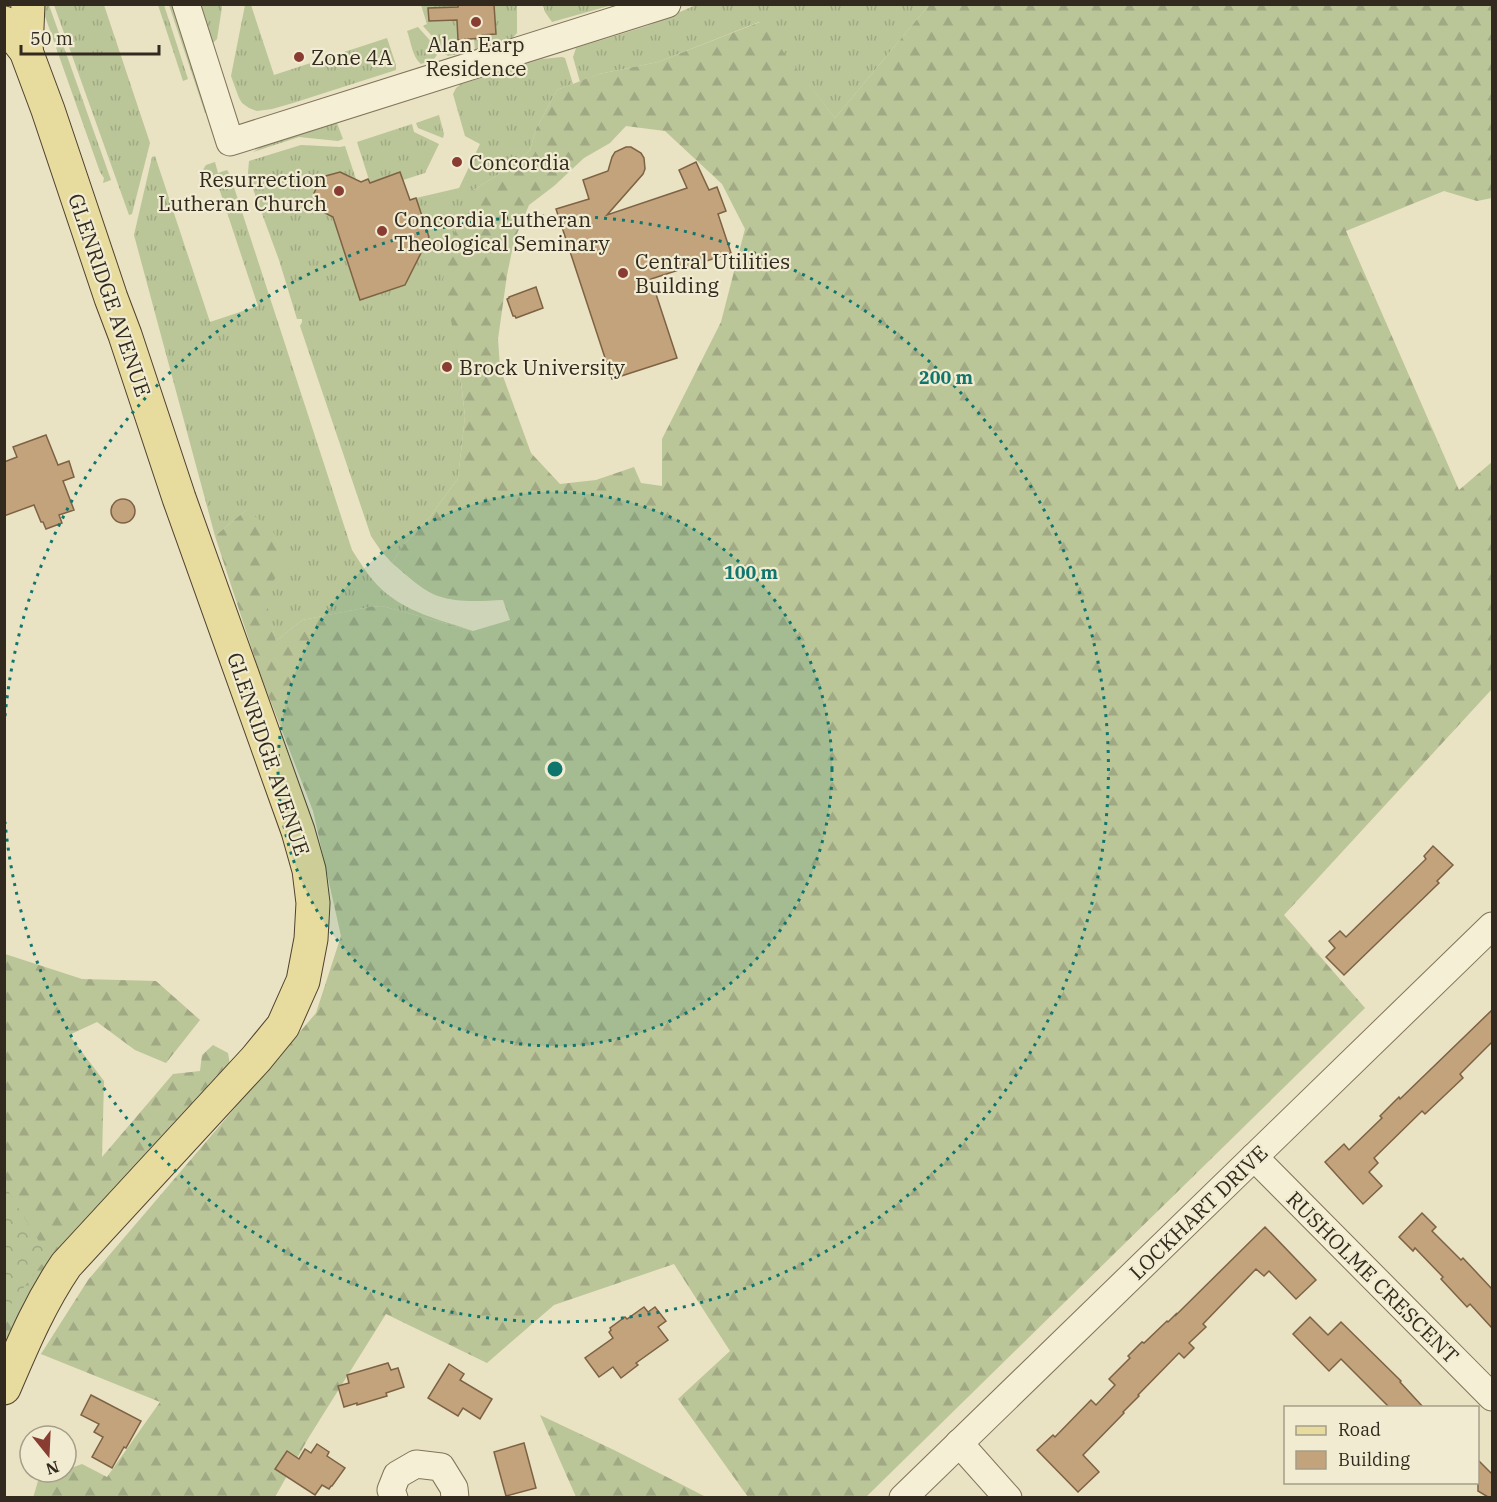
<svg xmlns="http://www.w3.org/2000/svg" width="1497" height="1502" font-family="'IBM Plex Serif',serif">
<defs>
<pattern id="grass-tufts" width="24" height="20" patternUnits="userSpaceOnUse" patternTransform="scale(1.5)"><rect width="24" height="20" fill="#bac598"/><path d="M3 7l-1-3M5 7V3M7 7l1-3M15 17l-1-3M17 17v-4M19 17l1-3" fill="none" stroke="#a0a983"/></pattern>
<pattern id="forest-firs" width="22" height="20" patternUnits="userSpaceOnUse" patternTransform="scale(1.5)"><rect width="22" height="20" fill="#bac598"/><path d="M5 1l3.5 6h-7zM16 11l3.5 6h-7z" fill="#a0a983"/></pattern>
<pattern id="park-crowns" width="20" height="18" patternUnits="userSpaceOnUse" patternTransform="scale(1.5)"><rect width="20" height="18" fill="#bac598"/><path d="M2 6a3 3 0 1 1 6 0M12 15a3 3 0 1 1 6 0" fill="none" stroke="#a0a983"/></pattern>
</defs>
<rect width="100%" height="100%" fill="#e9e2c3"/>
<g fill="url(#grass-tufts)">
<path d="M41 5H49L111 180 103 183 104 178 100 172Z"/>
<path d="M54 5H104L150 143 132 214 129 215Z"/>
<path d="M158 5H164L188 79 183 81Z"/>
<path d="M169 5H174L209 111 205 113Z"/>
<path d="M198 5H221L222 7 217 39 213 43 211 42Z"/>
<path d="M245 5H251L274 75 387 38 396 65V70L293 103 272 109 257 111 249 108 242 103 239 98 231 76Z"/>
<path d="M421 5H458V7H456V20H459L457 24 458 39H468L469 52 448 56 443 53 440 45 423 26 427 24Z"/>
<path d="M492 5H517V33L511 40 475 50 474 39 481 38 482 35 495 17 494 5Z"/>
<path d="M543 5V4L612 5 552 22 545 12Z"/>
<path d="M696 5H929L835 118 759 22 658 62 599 74 580 82 573 57 576 48 647 26Z"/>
<path d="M418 27 434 45 437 55 433 60 421 64C412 57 411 41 407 31Z"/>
<path d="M562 57 565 58 573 84 557 90 536 129 530 150 509 168 472 191 458 357 465 416 458 478 430 517 405 543 392 563 381 551 371 536 300 326 302 322V319H297L279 260 250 181 248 173 249 161 301 145 340 147 345 146 356 179 340 172 322 177 314 193 317 203 336 218 360 300 404 285 429 237 416 198 459 188 480 144 465 136 453 94 456 88 461 84 542 59Z"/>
<path d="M439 115 444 134 443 138 418 128 416 123Z"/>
<path d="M337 123 343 139 338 141 299 137 253 152 261 147Z"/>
<path d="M412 124 414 132 439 144 425 173 403 180 400 172 370 183 357 142Z"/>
<path d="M155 156 210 322 258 306 215 176 203 179 199 176 206 165 215 162 218 173 227 170 230 175 352 550C362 566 373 583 387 594 412 614 444 621 473 631L382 606 369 607 302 620 276 641 264 597 246 510 215 536 134 235 152 157Z"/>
</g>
<g fill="url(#forest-firs)" fill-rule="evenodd">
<path d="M929 5H1492V198L1477 201 1444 191 1346 231 1459 490 1492 462V689L1284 915 1365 1008 866 1497H748L678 1399 730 1351 674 1264 554 1305 487 1363 386 1314 309 1437 275 1497 33 1498 38 1481 61 1472H66V1470L82 1464 107 1477 160 1402 41 1354 88 1280 316 1013 341 936 313 811 259 671 215 536 246 510 271 528 287 556 265 597 276 641 302 620 369 607 382 606 473 631 510 620 503 600C481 601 458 603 438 596 423 591 404 573 392 563L405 543 430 517 458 478 465 416 458 356 443 279 455 231 472 191 509 168 530 150 536 129 557 90 599 74 658 62 760 22 835 118ZM626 126 665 131 722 184 745 229 721 322 662 439V486L641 483 634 467 596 480 560 484 531 453 500 368 498 339 507 275 514 241 529 205 554 186 584 158 610 143Z"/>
<path d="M5 954 82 979 156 981 200 1020 166 1063 135 1050 97 1022 69 1035 104 1081 102 1157 173 1074 200 1071 202 1055 213 1045 228 1053 231 1071 5 1350Z"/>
<path d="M540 1415 614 1450 706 1497H576Z"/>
</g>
<path fill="url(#park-crowns)" d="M5 1186 48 1256 5 1312H4Z"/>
<g fill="#c3a37c" stroke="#7d6244" stroke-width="1.5">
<path d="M458 4 494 5 496 34 482 35V38L458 40 457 20 429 21 428 8 458 7Z"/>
<path d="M626 147H631L641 153 644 158 645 169 643 174 607 215 687 188 679 170 696 162 709 190 717 187 726 211 718 214 731 253 651 279 677 358 612 379 556 209 589 199 583 180 608 171 612 157 615 152Z"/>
<path d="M340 172 361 182 368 179 370 183 400 172 410 200 416 198 429 237 405 285 360 300 333 217 315 208 317 203 314 193 322 177Z"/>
<path d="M536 287 543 308 516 318 515 316H513L507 299 509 298V297Z"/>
<path d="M46 435 58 465 69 461 74 477 63 481 74 510 59 515 62 523 46 529 43 522H41L34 505 4 516V462L17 457 13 447Z"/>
<circle cx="123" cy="511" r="12"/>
<path d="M1433 846 1453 865 1437 881 1439 883 1344 975 1326 957 1335 948 1329 941 1340 931 1346 937 1426 859 1424 856Z"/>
<path d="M1492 1010V1042L1460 1074 1463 1078 1425 1114 1422 1111 1374 1158 1378 1163 1369 1172 1382 1186 1363 1204 1325 1162 1344 1144 1349 1150 1382 1118 1380 1116 1399 1097 1400 1099Z"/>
<path d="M1422 1213 1436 1227 1432 1231 1461 1260 1463 1258 1492 1289V1328L1470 1304 1467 1307 1441 1279 1443 1277 1415 1248 1413 1251 1399 1237Z"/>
<path d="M1265 1227 1316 1280 1296 1299 1269 1271 1264 1276 1256 1269 1203 1324 1206 1327 1189 1343 1194 1348 1184 1358 1179 1353 1138 1395 1139 1396 1123 1412 1124 1413 1083 1455 1099 1472 1078 1492 1037 1450 1053 1435 1055 1437 1091 1400 1096 1405 1115 1385 1109 1379 1130 1358 1128 1356 1142 1342 1144 1343 1167 1321 1168 1322 1176 1314V1315Z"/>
<path d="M644 1307 648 1312 655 1307 666 1321 658 1327 668 1340 636 1363 638 1365 621 1378 613 1367 599 1377 585 1358 613 1338 609 1332 611 1330 610 1328 625 1317 627 1319Z"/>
<path d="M1310 1317 1328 1335 1341 1322 1401 1381 1400 1382 1423 1407H1389L1341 1359 1329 1371 1293 1334Z"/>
<path d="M388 1363 391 1370 398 1368 404 1387 386 1393 387 1396 357 1405V1403L344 1407 338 1386 349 1383 347 1375Z"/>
<path d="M449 1364 464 1374 460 1380 492 1399 480 1419 463 1408 458 1416 428 1398Z"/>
<path d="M91 1395 141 1421 126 1448 124 1447 112 1468 92 1457 103 1437 94 1432 99 1424 81 1415Z"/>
<path d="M524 1443 536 1488 506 1496 494 1452Z"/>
<path d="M317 1444 329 1452 327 1456 345 1468 332 1486H331L329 1489 322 1485 315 1495 275 1469 287 1451 299 1459 305 1449 311 1453Z"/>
<path d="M1478 1460 1492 1474V1497H1488L1478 1491Z"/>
</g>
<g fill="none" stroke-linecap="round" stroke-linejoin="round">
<g stroke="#81745b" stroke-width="29">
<g id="minor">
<path d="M186 4 230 142 667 4"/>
<path d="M1254 1157 1492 1397"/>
<path d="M959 1443 1008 1498"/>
<path d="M394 1498 391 1490 397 1475 416 1464 441 1467 454 1488 455 1498"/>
<path d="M903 1498 1492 926"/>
</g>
</g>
<g stroke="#4f422f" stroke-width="35">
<g id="major">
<path d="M4 23 26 51 48 110 111 298 125 335 179 498 298 831 309 870 313 903 311 939 303 981 283 1026 256 1059 66 1265C39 1305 23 1344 4 1388"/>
<path d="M26 51 28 4"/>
</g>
</g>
<use href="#minor" stroke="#f5efd5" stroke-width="27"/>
<use href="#major" stroke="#e8db9e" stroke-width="33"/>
</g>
<circle cx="555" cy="769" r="277" fill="#0f766e" fill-opacity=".12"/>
<g fill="none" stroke="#0f766e" stroke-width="3" stroke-dasharray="3 6">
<circle cx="555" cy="769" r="277"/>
<path d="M5 716A553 553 0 1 1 5 822"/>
</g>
<g fill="#893d32" stroke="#f1ecd1" stroke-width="2">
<circle cx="476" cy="22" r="6"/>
<circle cx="299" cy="57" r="6"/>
<circle cx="457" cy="162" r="6"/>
<circle cx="339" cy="191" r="6"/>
<circle cx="382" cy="231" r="6"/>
<circle cx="623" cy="273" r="6"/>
<circle cx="447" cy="367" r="6"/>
</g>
<g text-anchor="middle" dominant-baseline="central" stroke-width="4.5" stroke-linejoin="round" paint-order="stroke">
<g font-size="21" fill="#322a1e" stroke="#f1ecd1" text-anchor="start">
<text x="476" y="44" text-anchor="middle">Alan Earp<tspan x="476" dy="24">Residence</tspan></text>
<text x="311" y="57">Zone 4A</text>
<text x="469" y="162">Concordia</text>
<text x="327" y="179" text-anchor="end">Resurrection<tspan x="327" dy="24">Lutheran Church</tspan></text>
<text x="394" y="219">Concordia Lutheran<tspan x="394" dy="24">Theological Seminary</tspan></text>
<text x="635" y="261">Central Utilities<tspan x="635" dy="24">Building</tspan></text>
<text x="459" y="367">Brock University</text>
</g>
<g font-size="21" fill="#322a1e" stroke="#f1ecd1">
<text transform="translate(110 295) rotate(71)">GLENRIDGE AVENUE</text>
<text transform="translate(269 754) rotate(71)">GLENRIDGE AVENUE</text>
<text transform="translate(1198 1212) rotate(-44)">LOCKHART DRIVE</text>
<text transform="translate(1373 1277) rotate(45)">RUSHOLME CRESCENT</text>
</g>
</g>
<circle cx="555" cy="769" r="9" fill="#0f766e" stroke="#f1ecd1" stroke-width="3"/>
<g font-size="18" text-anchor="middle" font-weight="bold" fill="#0f766e" stroke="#f1ecd1" stroke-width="4.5" stroke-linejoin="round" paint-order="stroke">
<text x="946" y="384">200 m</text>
<text x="751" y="579">100 m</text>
</g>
<rect width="1497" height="1502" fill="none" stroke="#322a1e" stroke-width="12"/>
<rect x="1284" y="1406" width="195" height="78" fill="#f1ecd1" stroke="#a59e89" stroke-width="1.5"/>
<rect x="1296" y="1426" width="30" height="9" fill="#e8db9e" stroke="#a59e89" stroke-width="1.5"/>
<text x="1338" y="1436" font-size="18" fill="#322a1e">Road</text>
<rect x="1296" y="1451" width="30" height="18" fill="#c3a37c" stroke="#a59e89" stroke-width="1.5"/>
<text x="1338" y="1466" font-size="18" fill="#322a1e">Building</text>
<g transform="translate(48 1454) rotate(162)"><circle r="28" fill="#f1ecd1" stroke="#a59e89" stroke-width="1.5"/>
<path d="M0-4.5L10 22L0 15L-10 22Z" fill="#893d32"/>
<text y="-9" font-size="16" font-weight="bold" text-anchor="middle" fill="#322a1e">N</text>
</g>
<path d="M21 45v9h138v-9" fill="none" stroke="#322a1e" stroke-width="3"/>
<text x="30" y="45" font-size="18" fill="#322a1e" stroke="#f1ecd1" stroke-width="4.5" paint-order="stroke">50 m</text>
</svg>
